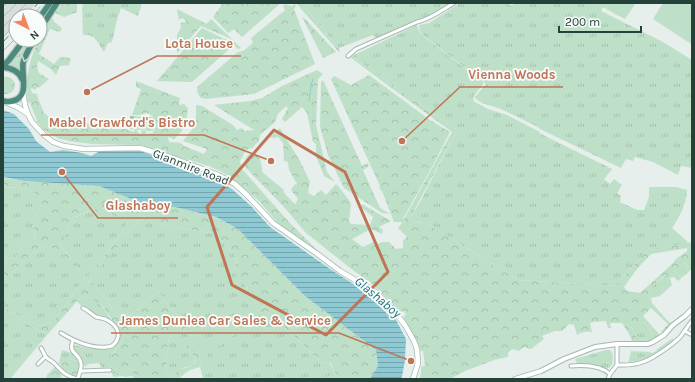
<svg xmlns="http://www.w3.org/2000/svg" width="695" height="382" font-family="Karla,sans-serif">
<defs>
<pattern id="industrial-furrows" width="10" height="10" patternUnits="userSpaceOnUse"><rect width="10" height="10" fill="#d4dfda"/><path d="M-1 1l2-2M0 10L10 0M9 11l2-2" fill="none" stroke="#b6c1bc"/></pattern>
<pattern id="grass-tufts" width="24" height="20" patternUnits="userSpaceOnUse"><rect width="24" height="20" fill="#bfe0c8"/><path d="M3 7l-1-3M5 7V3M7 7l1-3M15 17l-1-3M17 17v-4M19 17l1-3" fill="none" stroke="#a4c1ad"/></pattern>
<pattern id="forest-crowns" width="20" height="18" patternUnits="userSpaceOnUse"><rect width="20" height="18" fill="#bfe0c8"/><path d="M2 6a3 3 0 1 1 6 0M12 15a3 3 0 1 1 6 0" fill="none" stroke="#a4c1ad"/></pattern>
<pattern id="cemetery-stones" width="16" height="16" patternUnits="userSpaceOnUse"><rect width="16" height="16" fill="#bfe0c8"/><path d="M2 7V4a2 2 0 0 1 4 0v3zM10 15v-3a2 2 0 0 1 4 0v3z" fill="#a4c1ad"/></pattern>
<pattern id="water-rules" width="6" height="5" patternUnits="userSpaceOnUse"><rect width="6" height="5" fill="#8ec9d4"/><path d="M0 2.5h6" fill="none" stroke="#74a5ad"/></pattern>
</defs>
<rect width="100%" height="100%" fill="#e6efeb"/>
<path fill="url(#industrial-furrows)" d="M3 3H36L25 16H16V25L3 39Z"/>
<g fill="url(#grass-tufts)">
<path d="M83 3H142L138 16 121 8 117 20 112 42 108 43 104 52C98 44 95 33 83 35L82 8Z"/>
<path d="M301 3H454L425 21 417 22 377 39 373 35 339 48Z"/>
<path d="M460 3H507L512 6 514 3H593L596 5 603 7 601 11 663 42 692 60V168L681 166 678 175 653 162 635 157 633 161 626 159 621 168 540 129 538 127 501 109 482 103 476 99 475 97 486 84 424 36 420 32 419 25 429 23Z"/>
<path d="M417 25 420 33 423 36 483 82V84L474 96 473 101 488 109 507 115 538 131 541 134 612 169 604 179 610 184 614 179 622 185 617 193 621 196 620 202 637 210H644L649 197V187H676L687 190C687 203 679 218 672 228L688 242 686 244 648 250 615 286 518 280 426 223 408 222 421 200 457 130 384 79 352 56Z"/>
<path d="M26 40H32L20 72 6 65Z"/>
<path d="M3 187C13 188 27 187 36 194 38 195 40 199 42 202L33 224 35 241 25 243 15 258 3 259Z"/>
<path d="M104 202 120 214 127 217 129 221C121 232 95 273 85 277L82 282 55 319 41 326 3 308V281L42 245 56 249 69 259 84 275 69 255 60 246 73 218 94 209 118 219 101 207Z"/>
<path d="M141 216 158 219 162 225 217 234V238L225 243 236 257C234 269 238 275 245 284 246 286 246 288 248 290 252 296 260 296 265 305L218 343 219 346 266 310 322 363 329 362 335 373 327 377V379H203L200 367 202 362 190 352 196 358C194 369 187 365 179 370 175 372 172 376 169 379H166L167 350 172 319 188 335 193 336 158 291 122 323 98 288 88 284 90 280 122 237C130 232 136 225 141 216Z"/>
<path d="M684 263 686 265 688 270 681 278 675 272 677 268Z"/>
<path d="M666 275 670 278 672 285 660 296 651 298 649 289Z"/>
<path d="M85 296C100 299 107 312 113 324L97 318 77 302 80 298Z"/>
<path d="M3 309 38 330 48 334 10 379H3Z"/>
<path d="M644 322 656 338 646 342 645 340 637 338 631 326Z"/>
<path d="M122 333 125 335 121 343 111 355V367L102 368 99 363 88 364 85 367 80 356 75 351 74 347 75 345C82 347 94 350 101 350 109 350 119 344 119 336Z"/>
<path d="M673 338V341C660 352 646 362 628 364L631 351 650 352 652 353 656 351 657 349Z"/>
<path d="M62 350C69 352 76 353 79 361 72 360 66 357 61 362V365L59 363Z"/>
<path d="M606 350H610C614 354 613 360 612 365L607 369 590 365 577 364 575 359Z"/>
<path d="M121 367H128L133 371V376L124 377V374L116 373 114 369Z"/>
</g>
<g fill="url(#forest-crowns)" fill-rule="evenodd">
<path d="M63 3H77V12L64 17 55 13Z"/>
<path d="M223 3H281L242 37 234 29 228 33 213 17Z"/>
<path d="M296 3H301L339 48 340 53Z"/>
<path d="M286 4 288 6 290 5 291 7 294 4 296 6 294 9 315 64 254 94 206 99 201 98C198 95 197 92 197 87L238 52 243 51 253 43 251 38 285 10 283 6Z"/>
<path d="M177 9 207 24 211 19 241 48 238 49 234 45 192 82 157 81 202 28 233 43 229 38 201 26 177 53V35L181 27 180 23 186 22 185 20 182 18 179 20Z"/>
<path d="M302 17 305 19 336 52 323 58Z"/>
<path d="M51 19H54L53 21 62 28 60 32 50 29 39 54 54 64 60 57 71 58 69 65 60 66 56 75 51 69 38 61 37 67 39 73 49 79 40 87 36 88V90L31 88 32 93 37 94 38 98 44 113 53 120H68L84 124 90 123 92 126 109 129 112 126 114 129 117 127 118 129H125L134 132 135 130H137L138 133 141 134 142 131H146V134L153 133 156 126 151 124 153 116 147 113 139 115H132L141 89 136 87V81L180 98 179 105 184 104 188 108C186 123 186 128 174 139L168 137 169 142C174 143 181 141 184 146L204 154 207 149 183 141 196 124V105L202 106 233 125 237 130 241 128 245 131 254 130 214 105 250 101 262 98 282 86 317 70 323 74 318 79 316 125 327 172 335 182 324 176 316 156V144L313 142 307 113 302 107 285 122 282 119 288 108 286 106 278 114 275 122 260 135 259 141 252 148 246 150 240 161 242 169 289 222 320 253 278 223 257 199 233 179 220 171 209 166 136 145 92 144 75 142 60 139 52 135 44 130 38 123 30 103 27 101C28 95 27 89 27 82 28 68 32 52 39 40H40V38Z"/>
<path d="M352 56 384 79 457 130 408 222 426 223 518 280 615 286 648 250 692 242V269L678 281 674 277 670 278 665 275 649 289 652 303 666 319 672 324 663 333 661 332 668 324 651 308 643 316 660 335 656 338 644 322 631 327 637 338 645 340 646 342 633 343 628 332 622 323H610L611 328H608L606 321 593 322 590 323 592 332C586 331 581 332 577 335L574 325 569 324 562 331H555L542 336 544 339 531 349 524 347 519 351 512 349 508 353V357L494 360 465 371 450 379H420L421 372V367L425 365 423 351H419L415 339 403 318 406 314 403 311 399 312 389 300 370 282 354 271 306 233 284 207 245 167C244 160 246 154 254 153L260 158C260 163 263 167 262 172L283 189 285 194 295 204 298 199 291 190 294 185 297 184 289 170 288 162 284 161 283 143 278 137 271 138 270 137 280 128 285 137 300 161 310 182 308 193 314 196 321 190 326 195 336 184 339 187 351 203 349 221 351 224 370 225 373 217 361 207 362 204 391 221 379 227 383 230 382 234 371 229 352 239 363 247 373 242 378 244 382 242H389L396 249 403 248V240L407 237 398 228 403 221 452 132 386 84 350 57ZM687 248V251L676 259 672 264 640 293 627 291 624 287 637 269 651 254ZM684 263 686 264 688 270 681 278 675 272 678 268Z"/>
<path d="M369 75 430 120 450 132 433 165 404 217 402 222H394L382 191 379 188 380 186 331 79 334 76 351 85Z"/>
<path d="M3 77C19 75 19 96 3 94Z"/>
<path d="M323 80 362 166 368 163 369 166 363 170 380 208 390 214 382 213 344 188 328 155 320 127 321 82Z"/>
<path d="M3 178 24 181 99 186 144 204 175 207 215 217 238 229 305 296 376 350 378 366 370 379H327V377L335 373 330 362 322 363 266 310 219 346 217 343 265 305 263 301 248 291 246 285 243 283 236 279C237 272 235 265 236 257L225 243 217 238V234L162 225 159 223 158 219 141 216C136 225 130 232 122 237L120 244 90 280 88 283H92L98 288 122 323 158 291 193 336 188 335 172 319 167 350 166 379H133V371L128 367 114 369 116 373 124 374V376L113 377 111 365 107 361 121 343 125 335 118 329 113 321 102 305 89 297 85 296 80 298 48 334 38 330 3 309V308L41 326 55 319 82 282 85 277C95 273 121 232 129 221L127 217 120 214 104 203 101 207 118 219V223L93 209 73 218 60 246 69 255 81 270 83 273 82 274 69 259 56 249 42 245 3 281V259L15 258 25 243 35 240 33 224 42 202C40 199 38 196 36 194 27 187 13 188 3 187Z"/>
<path d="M195 339 208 356 202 362 200 367 190 370 178 379H169L178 370 189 367 195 363 196 358 185 347Z"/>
<path d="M63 359H68L79 361 83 371 78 372 76 377 65 371 64 372 61 365V362Z"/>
<path d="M55 367 62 375 60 379H46L47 375Z"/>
</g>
<path fill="url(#cemetery-stones)" d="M130 116 154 117 153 131 129 129Z"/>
<g fill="#bfe0c8">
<path d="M593 3H636L625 19C618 16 612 12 605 8 600 6 596 6 593 3Z"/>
<path d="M663 3H688L692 6V42L691 44 653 19Z"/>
</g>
<path fill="url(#water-rules)" d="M3 110 14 114 29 129 36 141 50 152 63 150 82 153 91 156 100 151H140L173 162 217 181 232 189 252 207 270 227 333 271 369 294 388 315 396 320 406 339 405 360 402 377 400 379H370L378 366 376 350 305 296 238 229 216 217 175 207 144 204 99 186 24 181 3 177Z"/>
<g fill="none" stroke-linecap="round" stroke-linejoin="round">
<g stroke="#8ec9d4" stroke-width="1">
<path d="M33 16 40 7"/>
<path d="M3 51 16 38"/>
<path d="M309 101 311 85 313 79"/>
</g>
<g stroke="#a8b8b2" stroke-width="5">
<g id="minor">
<path d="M348 56 356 49 417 22C431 19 442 10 454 3"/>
<path d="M685 331 690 334"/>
<path d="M61 333C74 341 91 349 107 347 111 347 115 344 117 340 121 332 115 324 107 320 104 318 99 318 96 317 91 314 88 310 83 308"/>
<path d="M73 340C68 355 78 351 81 363 82 369 79 373 78 379"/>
<path d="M41 348C43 351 44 354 46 357 49 360 54 362 56 365 63 373 68 377 78 379"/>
<path d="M38 364 44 358 46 357"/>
<path d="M617 365C639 366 649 361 667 348 672 344 677 341 681 336 685 331 688 325 692 321"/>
<path d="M571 366C583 365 600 365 610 374"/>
<path d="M81 371 110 370"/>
<path d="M608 379 610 374 617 365V344"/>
</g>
</g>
<g stroke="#a8b8b2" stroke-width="6">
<path id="tertiary" d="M515 379 541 371 564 359 595 347 617 344H648L653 342 664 335 673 325 685 316 692 309"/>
</g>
<g stroke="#a4bbb3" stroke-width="6">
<g id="secondary">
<path d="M23 92 25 105 28 114 32 122 44 135 53 142 64 146 84 149 140 148 170 157 216 174 235 184 247 195 273 223 316 253 340 271 377 293 394 311 405 325 414 341 417 349 418 363 413 379"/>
<path d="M5 102 17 107 28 114"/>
</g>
</g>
<g stroke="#c2cac8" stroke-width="8">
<g id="trunk">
<path d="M40 17 50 3"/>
<path d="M40 29 57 3"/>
<path d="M3 66 9 60 24 40"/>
<path d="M3 67C11 68 19 71 22 79"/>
<path d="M3 101C11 103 21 100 23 91 25 83 22 71 23 63 25 55 30 47 34 40"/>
</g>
</g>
<use href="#minor" stroke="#fff" stroke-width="3"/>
<use href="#tertiary" stroke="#fff" stroke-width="4"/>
<use href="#secondary" stroke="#fff" stroke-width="4.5"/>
<use href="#trunk" stroke="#4c8a7c" stroke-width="5.5"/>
<g stroke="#5f7d75" stroke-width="1" stroke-dasharray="8 4" stroke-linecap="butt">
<path d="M27 16 38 3"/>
<path d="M3 42 16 28"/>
</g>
</g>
<defs><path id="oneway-chevron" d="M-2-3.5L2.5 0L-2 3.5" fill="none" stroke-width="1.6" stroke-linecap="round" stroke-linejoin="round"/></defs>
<use stroke="#c4d9d4" href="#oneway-chevron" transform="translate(25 59) rotate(108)"/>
<path fill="none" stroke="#c07456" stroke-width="3" stroke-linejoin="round" d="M274 130 345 172 388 272 326 335 232 285 207 207Z"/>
<g text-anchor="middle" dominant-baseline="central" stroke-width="3.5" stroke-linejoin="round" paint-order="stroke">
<g font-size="12" fill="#24423a" stroke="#f7fbf9">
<text transform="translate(191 167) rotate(21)">Glanmire Road</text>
</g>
<g font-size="13" font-style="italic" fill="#1c6f80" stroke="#f7fbf9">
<text transform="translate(378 297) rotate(40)">Glashaboy</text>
</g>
</g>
<path fill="none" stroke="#c07456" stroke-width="1.5" d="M87 92L157 56H241M402 141L460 87H563M271 161L204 135H41M62 172L98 218H178M411 361L339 333H111"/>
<g fill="#c07456" stroke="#f7fbf9" stroke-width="1.5">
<circle cx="87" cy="92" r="4"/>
<circle cx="402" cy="141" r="4"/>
<circle cx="271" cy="161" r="4"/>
<circle cx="62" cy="172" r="4"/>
<circle cx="411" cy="361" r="4"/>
</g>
<g font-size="13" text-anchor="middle" font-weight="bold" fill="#c07456" stroke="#f7fbf9" stroke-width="3.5" stroke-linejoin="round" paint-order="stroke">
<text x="199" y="48">Lota House</text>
<text x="512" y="79">Vienna Woods</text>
<text x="122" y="127">Mabel Crawford's Bistro</text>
<text x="138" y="210">Glashaboy</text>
<text x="225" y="325">James Dunlea Car Sales &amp; Service</text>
</g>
<rect width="695" height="382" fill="none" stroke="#24423a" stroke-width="8"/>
<g transform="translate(28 28) rotate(138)"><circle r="19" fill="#f7fbf9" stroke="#a3b1ad"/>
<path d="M0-3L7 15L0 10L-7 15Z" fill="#f4845f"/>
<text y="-6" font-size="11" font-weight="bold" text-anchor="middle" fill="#24423a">N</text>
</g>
<path d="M559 26v6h82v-6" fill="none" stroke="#24423a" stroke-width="2"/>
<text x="565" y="26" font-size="12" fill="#24423a" stroke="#f7fbf9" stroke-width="3" paint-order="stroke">200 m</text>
</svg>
